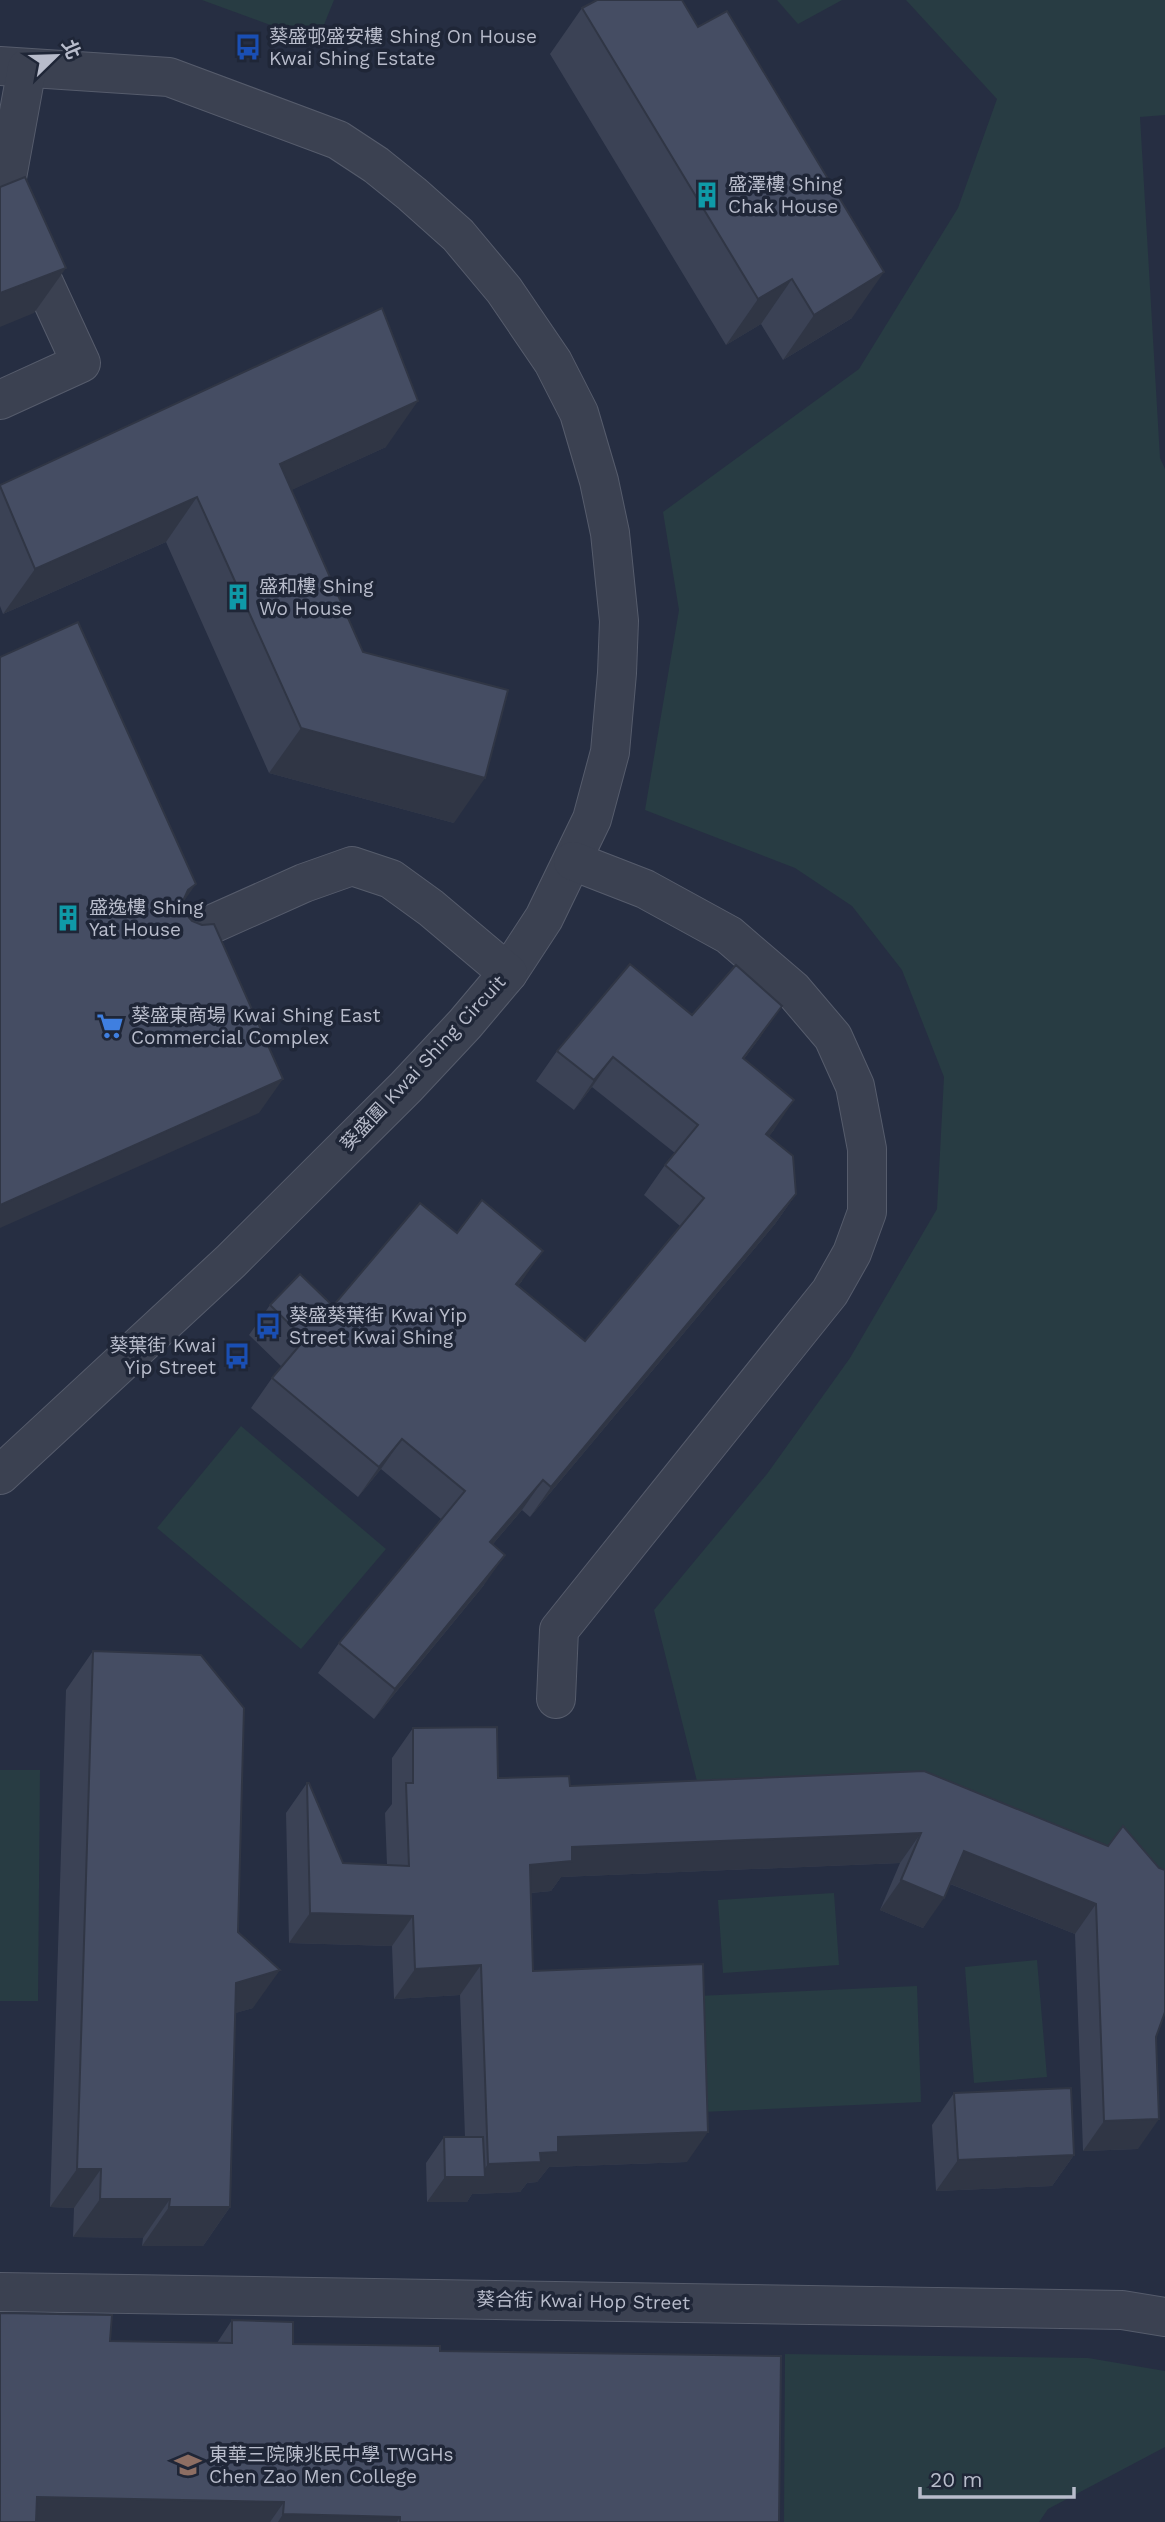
<svg xmlns="http://www.w3.org/2000/svg" width="1165" height="2522" font-family="'Work Sans','Noto Sans TC',sans-serif">
<rect width="100%" height="100%" fill="#262e42"/>
<g fill="#283c43">
<path d="M202 0H334L317 42Z"/>
<path d="M777 0H842L798 24Z"/>
<path d="M906 0H1165V115L1140 117 1160 458 1165 469V1873L700 1793 654 1610 767 1474 850 1358 937 1209 944 1077 902 970 852 906 795 868 645 810 679 610 663 512 859 369 958 208 997 99Z"/>
<path d="M241 1426 386 1549 301 1649 157 1528Z"/>
<path d="M0 1770H40L38 2001H0Z"/>
<path d="M834 1893 839 1965 723 1973 718 1900Z"/>
<path d="M1037 1960 1047 2077 974 2083 965 1967Z"/>
<path d="M917 1986 921 2102 702 2112 697 1996Z"/>
<path d="M785 2354 1088 2358 1165 2371V2447L1048 2509 1039 2522H784Z"/>
</g>
<g fill="none" stroke-linecap="round" stroke-linejoin="round">
<g stroke="#565c6c" stroke-width="40">
<g id="minor">
<path d="M0 66 169 77 338 140 376 165 412 194 458 235 504 290 553 362 579 413 599 481 610 533 619 621 617 673 610 752 592 819 544 918 508 973 465 1024 406 1087 231 1261 0 1475"/>
<path d="M0 196 4 194 27 68"/>
<path d="M0 400 81 363 27 246"/>
<path d="M181 938 304 883 352 866 391 879 431 908 508 973"/>
<path d="M556 1699 559 1630 830 1292 852 1253 867 1212V1149L855 1086 833 1037 793 990 729 935 645 889 573 861"/>
<path d="M0 2292 1122 2310 1165 2317"/>
</g>
</g>
<use href="#minor" stroke="#3b4151" stroke-width="38"/>
</g>
<g fill="#3b4255">
<path d="M582 8 852 318 783 360 761 324 726 345 550 54Z"/>
<path d="M386 447 291 490 363 652 454 823 269 773 166 542 3 614 0 606V485Z"/>
<path d="M692 1015 761 1036 744 1059 774 1130 769 1136 796 1194 775 1224 530 1517 522 1510 493 1544 484 1585 374 1719 318 1673 339 1643 441 1519 381 1469 358 1497 251 1408 272 1378 282 1367 249 1335 270 1305 333 1306 457 1233 522 1281 518 1286 585 1341 680 1226 644 1195 665 1165 675 1153 592 1087 574 1110 536 1081 557 1051Z"/>
<path d="M93 1651 238 1932 253 2008 235 2013 230 2207 203 2246H142L143 2238 73 2237 74 2208 50 2207 66 1690Z"/>
<path d="M413 1728 498 1778 1108 1846 1156 2037 1138 2149 1083 2151 1075 1934 950 1884 923 1928 880 1910 900 1863 561 1877 551 1891 531 1893 533 1971 687 2162 549 2167 537 2182 527 2183 520 2192 472 2194 467 2202H427L426 2163 444 2137H465L460 1995 394 1999 392 1946 289 1943 286 1813 307 1783 343 1863 387 1865 385 1813 392 1804V1758Z"/>
<path d="M954 2093 1074 2155 1052 2186 936 2191 932 2125Z"/>
<path d="M232 2320 293 2344 440 2351 779 2522H0L110 2341 217 2343Z"/>
</g>
<g fill="#303645">
<path d="M66 268 34 313 0 327V293Z"/>
<path d="M884 272 852 318 783 360 814 315Z"/>
<path d="M792 279 761 324 726 345 758 299Z"/>
<path d="M418 401 386 447 248 510 280 464Z"/>
<path d="M197 497 166 542 3 614 35 569Z"/>
<path d="M301 728 485 778 454 823 269 773Z"/>
<path d="M196 884 172 918 188 890Z"/>
<path d="M782 1006 761 1036 722 1088 743 1058Z"/>
<path d="M613 1057 592 1087 574 1110 594 1080Z"/>
<path d="M283 1079 259 1113 0 1228V1205Z"/>
<path d="M794 1100 774 1130 746 1164 766 1134Z"/>
<path d="M796 1194 775 1224 530 1517 551 1487Z"/>
<path d="M543 1251 522 1281 495 1314 516 1284Z"/>
<path d="M402 1439 381 1469 358 1497 379 1467Z"/>
<path d="M543 1480 522 1510 469 1572 490 1542Z"/>
<path d="M505 1555 484 1585 374 1719 395 1689Z"/>
<path d="M921 1833 900 1863 561 1877 551 1891 509 1895 530 1865 572 1847Z"/>
<path d="M964 1851 1096 1904 1075 1934 943 1881Z"/>
<path d="M901 1880 944 1898 923 1928 880 1910Z"/>
<path d="M310 1913 413 1916 392 1946 289 1943Z"/>
<path d="M481 1965 460 1995 394 1999 415 1969Z"/>
<path d="M280 1970 253 2008 209 2021 236 1983Z"/>
<path d="M1159 2119 1138 2149 1083 2151 1104 2121Z"/>
<path d="M708 2132 687 2162 549 2167 537 2182 527 2183 520 2192 472 2194 467 2202H427L445 2177H479L488 2164 540 2153 558 2137Z"/>
<path d="M1074 2155 1052 2186 936 2191 958 2160Z"/>
<path d="M77 2169H101L74 2208 50 2207Z"/>
<path d="M100 2199H170L143 2238 73 2237Z"/>
<path d="M169 2207H230L203 2246H142Z"/>
<path d="M37 2497 284 2502 270 2522H19Z"/>
<path d="M283 2514 400 2517 397 2522H278Z"/>
</g>
<g fill="#454d63" stroke="#303645" stroke-width="2">
<path d="M597 0H682L698 27 727 11 884 272 814 315 792 279 758 299 582 8Z"/>
<path d="M25 177 66 268 0 293V187Z"/>
<path d="M382 308 418 401 280 464 363 652 508 690 485 778 301 728 197 497 35 569 0 486V485Z"/>
<path d="M78 622 196 884 188 890 183 901 185 913 192 921 202 925 214 924 283 1079 0 1205V657Z"/>
<path d="M630 964 692 1015 736 965 782 1006 743 1058 794 1100 766 1134 793 1156 796 1194 551 1487 543 1480 490 1542 505 1555 395 1689 339 1643 465 1491 402 1439 379 1467 272 1378 305 1339 270 1305 300 1274 333 1306 420 1203 457 1233 482 1200 543 1251 516 1284 585 1341 704 1198 665 1165 698 1125 613 1057 594 1080 557 1051Z"/>
<path d="M93 1651 201 1655 244 1708 238 1932 280 1970 236 1983 230 2207H169L170 2199H100L101 2169H77Z"/>
<path d="M497 1727 498 1778 569 1776 570 1786 924 1771 1108 1846 1123 1826 1159 1868 1165 1870V2012L1156 2037 1159 2119 1104 2121 1096 1904 964 1851 944 1898 901 1880 921 1833 572 1847V1861L530 1865 533 1971 703 1964 708 2132 558 2137V2152L540 2153 541 2162 488 2164 481 1965 415 1969 413 1916 310 1913 307 1783H309L343 1863 409 1866 406 1783H413V1728Z"/>
<path d="M1071 2088 1074 2155 958 2160 954 2093Z"/>
<path d="M444 2137H483L485 2177H445Z"/>
<path d="M0 2313 112 2315 110 2341 232 2343V2320L293 2322V2344L440 2346V2351L781 2356 779 2522H400V2517L283 2514 284 2502 37 2497 36 2522H0Z"/>
</g>
<defs>
<g id="bus-bare" transform="scale(2.1)"><path d="M-5-6H5V4H4V6H2V4H-2V6H-4V4H-5ZM-3.5-4V0h7V-4ZM-3.5 1.2v1.5H-2V1.2ZM2 1.2v1.5H3.5V1.2Z" fill="#1a4fb4" stroke="#1f2637" stroke-width="2.5" paint-order="stroke"/></g>
<g id="building-bare" transform="scale(2.1)"><path d="M-4-6H4V6H1V3H-1V6H-4ZM-2.5-4.3h1.7v1.8h-1.7ZM.8-4.3h1.7v1.8H.8ZM-2.5-1h1.7V.8h-1.7ZM.8-1h1.7V.8H.8Z" fill="#0f9aa8" stroke="#1f2637" stroke-width="2.5" paint-order="stroke"/></g>
<g id="supermarket-bare" transform="scale(2.1)"><path d="M-6-5.5h2.5l.6 2H6L4.5 2H-2.5L-4.4-4H-6ZM-1.5 3.2a1.3 1.3 0 1 0 .1 0ZM3 3.2a1.3 1.3 0 1 0 .1 0Z" fill="#3f7fe0" stroke="#1f2637" stroke-width="2.5" paint-order="stroke"/></g>
<g id="school-bare" transform="scale(2.1)"><path d="M0-5L7-2L0 1L-7-2ZM-4 1L0 2.5L4 1V4Q0 6-4 4Z" fill="#8d6e63" stroke="#1f2637" stroke-width="2.5" paint-order="stroke"/></g>
</defs>
<g fill-rule="evenodd">
<use href="#bus-bare" x="248" y="47"/>
<use href="#building-bare" x="707" y="195"/>
<use href="#building-bare" x="238" y="597"/>
<use href="#building-bare" x="68" y="918"/>
<use href="#supermarket-bare" x="110" y="1026"/>
<use href="#bus-bare" x="268" y="1326"/>
<use href="#bus-bare" x="237" y="1356"/>
<use href="#school-bare" x="188" y="2465"/>
</g>
<g text-anchor="middle" dominant-baseline="central" stroke-width="7" stroke-linejoin="round" paint-order="stroke">
<g font-size="19" fill="#b8bccb" stroke="#1f2637" text-anchor="start">
<text x="269" y="36">葵盛邨盛安樓 Shing On House<tspan x="269" dy="22">Kwai Shing Estate</tspan></text>
<text x="728" y="184">盛澤樓 Shing<tspan x="728" dy="22">Chak House</tspan></text>
<text x="259" y="586">盛和樓 Shing<tspan x="259" dy="22">Wo House</tspan></text>
<text x="89" y="907">盛逸樓 Shing<tspan x="89" dy="22">Yat House</tspan></text>
<text x="131" y="1015">葵盛東商場 Kwai Shing East<tspan x="131" dy="22">Commercial Complex</tspan></text>
<text x="289" y="1315">葵盛葵葉街 Kwai Yip<tspan x="289" dy="22">Street Kwai Shing</tspan></text>
<text x="216" y="1345" text-anchor="end">葵葉街 Kwai<tspan x="216" dy="22">Yip Street</tspan></text>
<text x="209" y="2454">東華三院陳兆民中學 TWGHs<tspan x="209" dy="22">Chen Zao Men College</tspan></text>
</g>
<g font-size="19" fill="#b8bccb" stroke="#1f2637">
<text transform="translate(423 1063) rotate(-47)">葵盛圍 Kwai Shing Circuit</text>
<text transform="translate(583 2301) rotate(1)">葵合街 Kwai Hop Street</text>
</g>
</g>
<g transform="translate(56 56) rotate(67)" stroke="#1f2637" stroke-width="5" paint-order="stroke">
<path d="M0-5L12 26L0 18L-12 26Z" fill="#b8bccb"/>
<text y="-10" font-size="19" font-weight="bold" text-anchor="middle" fill="#b8bccb">北</text>
</g>
<path d="M920 2487v10h154v-10" fill="none" stroke="#b8bccb" stroke-width="3.5"/>
<text x="930" y="2487" font-size="21" fill="#b8bccb" stroke="#1f2637" stroke-width="5" paint-order="stroke">20 m</text>
</svg>
